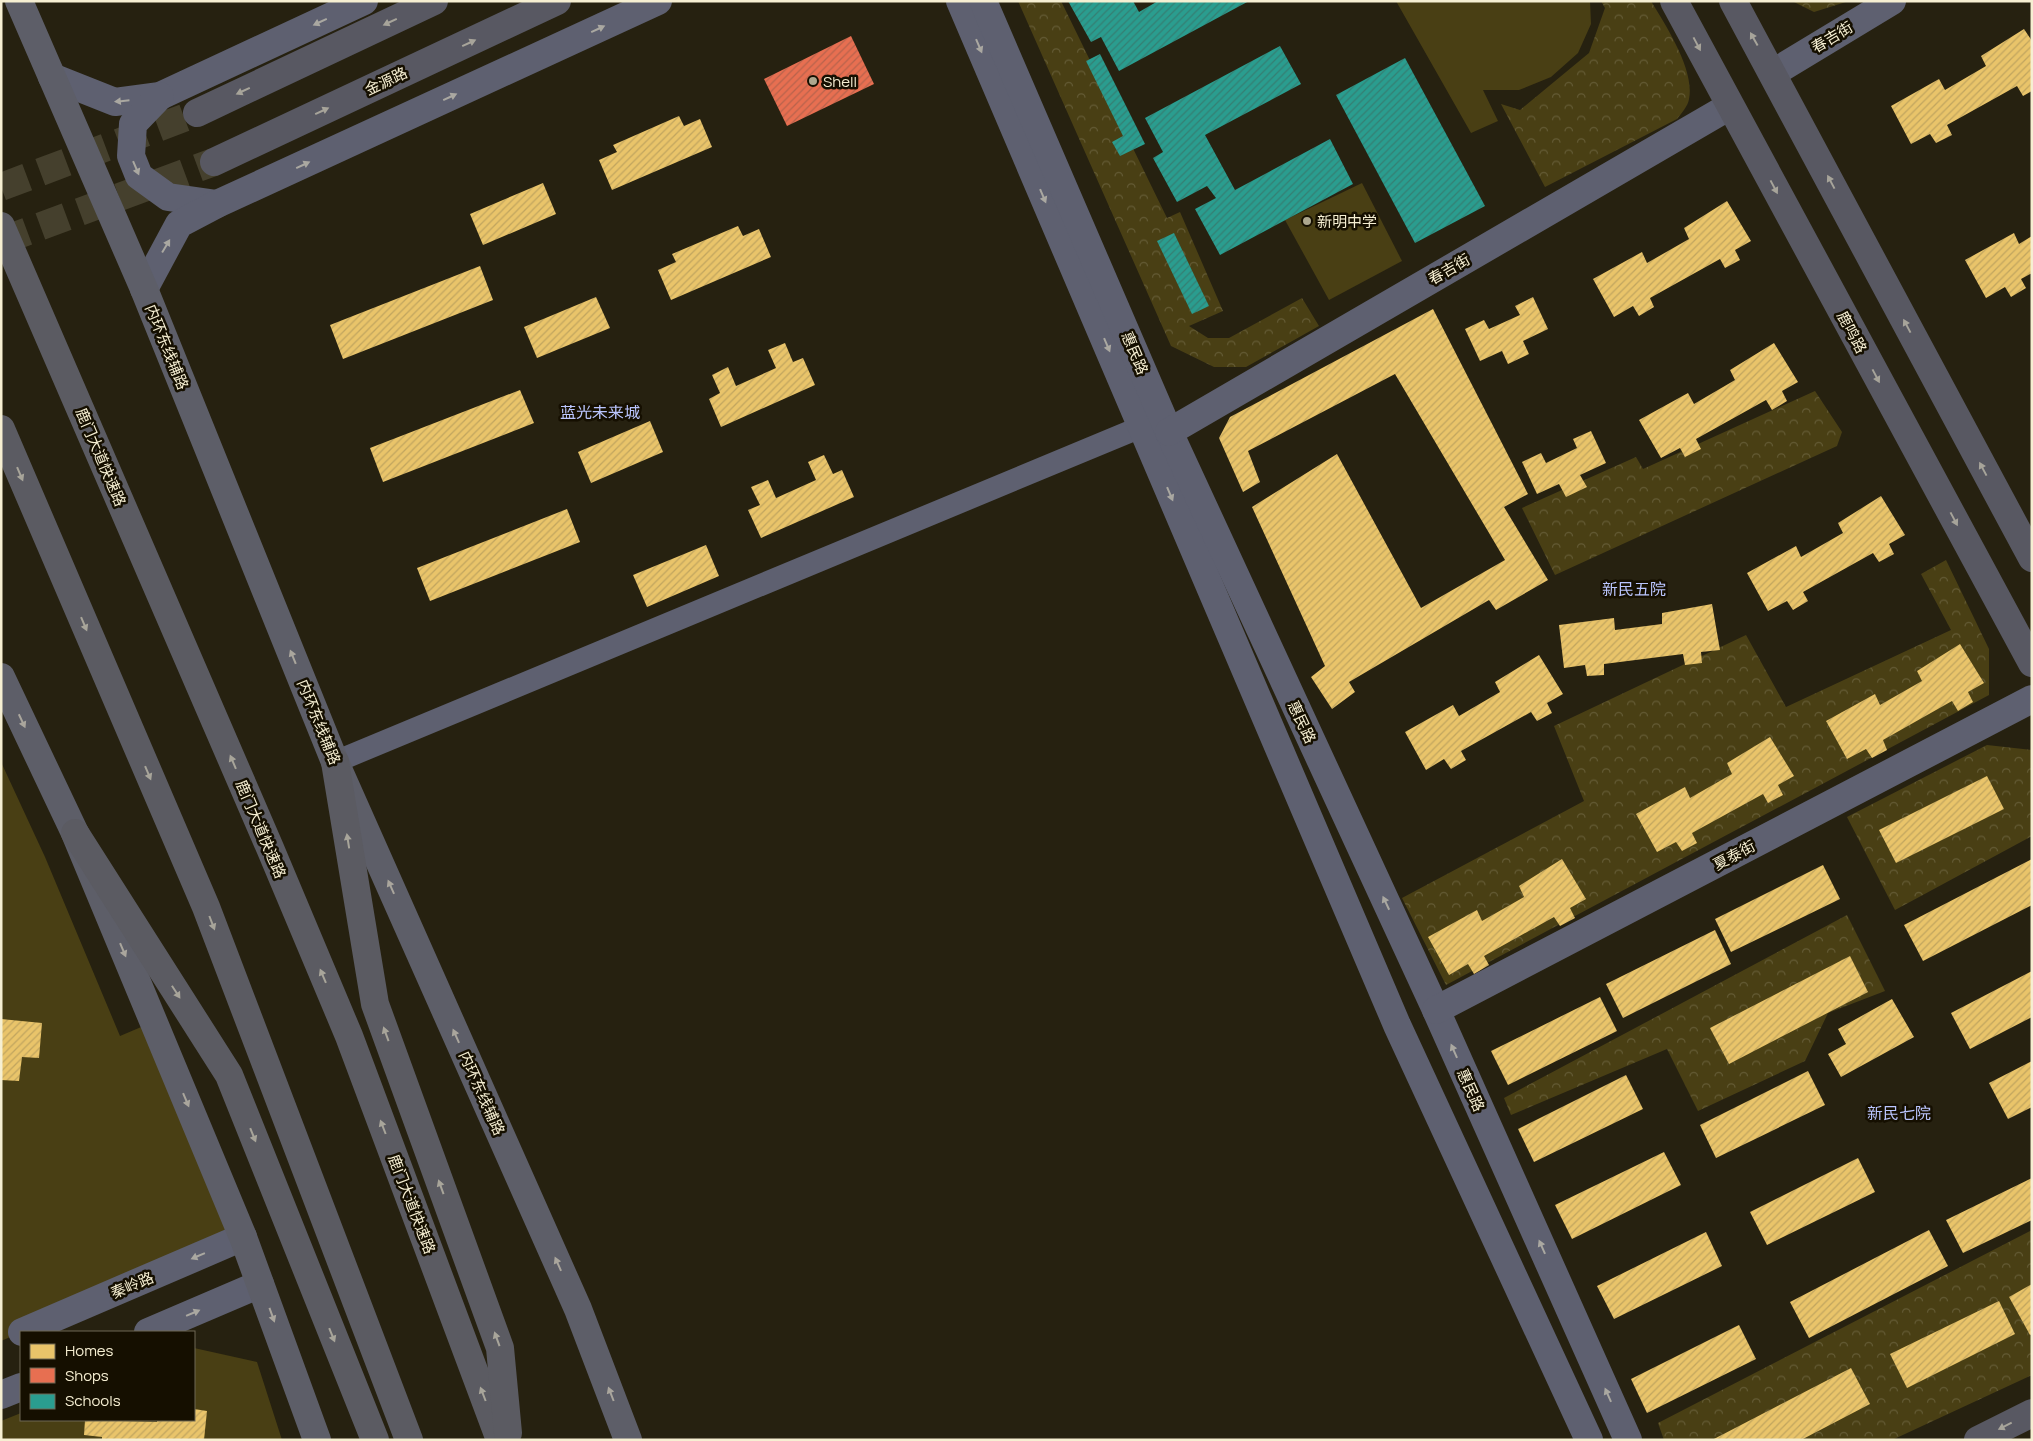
<svg xmlns="http://www.w3.org/2000/svg" width="2033" height="1441" font-family="Manrope,'Noto Sans SC',sans-serif">
<defs>
<pattern id="forest-crowns" width="20" height="18" patternUnits="userSpaceOnUse" patternTransform="scale(1.25)"><rect width="20" height="18" fill="#493f14"/><path d="M2 6a3 3 0 1 1 6 0M12 15a3 3 0 1 1 6 0" fill="none" stroke="#645b35"/></pattern>
<pattern id="homes-hatch" width="6" height="6" patternUnits="userSpaceOnUse" patternTransform="scale(1.25)"><rect width="6" height="6" fill="#e9c46a"/><path d="M-1 1l2-2M0 6l6-6M5 7l2-2" fill="none" stroke="#c1a55f"/></pattern>
<pattern id="shops-hatch" width="6" height="6" patternUnits="userSpaceOnUse" patternTransform="scale(1.25)"><rect width="6" height="6" fill="#e76f51"/><path d="M-1 1l2-2M0 6l6-6M5 7l2-2" fill="none" stroke="#b8634c"/></pattern>
<pattern id="schools-hatch" width="6" height="6" patternUnits="userSpaceOnUse" patternTransform="scale(1.25)"><rect width="6" height="6" fill="#2a9d8f"/><path d="M-1 1l2-2M0 6l6-6M5 7l2-2" fill="none" stroke="#357f73"/></pattern>
</defs>
<rect width="100%" height="100%" fill="#262110"/>
<g fill="#493f14">
<path d="M1396 1H1590L1591 24 1578 53 1551 77 1519 90H1483L1498 121 1471 133Z"/>
<path d="M1362 183 1402 261 1329 300 1285 220Z"/>
<path d="M1 762 45 857 120 1036 153 1022 243 1237 1 1341Z"/>
<path d="M194 1348 257 1362 282 1440H1V1421L21 1413V1420H194Z"/>
</g>
<g fill="url(#forest-crowns)">
<path d="M1018 1H1061L1167 218 1180 212 1223 311 1189 326 1208 338H1229L1302 298 1319 326 1246 367H1214L1171 346Z"/>
<path d="M1601 1H1651C1666 26 1695 70 1689 99 1688 106 1681 114 1677 119L1545 187 1501 104 1520 110 1589 53 1605 8Z"/>
<path d="M1792 1H1849L1814 12Z"/>
<path d="M1815 391 1842 432 1837 446 1555 575 1522 508 1636 457 1643 469Z"/>
<path d="M1946 560 1989 649V695L1446 985 1402 898 1584 801 1554 726 1746 635 1786 707 1951 630 1921 574Z"/>
<path d="M1987 745 2032 750V836L1895 910 1847 817Z"/>
<path d="M1847 915 1885 991 1828 1013 1805 1061 1698 1111 1667 1049 1511 1115 1504 1098Z"/>
<path d="M2032 1230V1375L1892 1440H1664L1658 1423Z"/>
</g>
<g fill="url(#homes-hatch)">
<path d="M2024 29 2032 41V91L2023 96 2017 86 1947 125 1952 135 1936 143 1930 134 1911 144 1891 106 1939 79 1945 90 1986 66 1981 56Z"/>
<path d="M679 116 684 126 700 119 712 147 612 190 599 160 617 152 613 145Z"/>
<path d="M543 183 556 214 483 245 470 214Z"/>
<path d="M1727 201 1751 241 1735 250 1740 260 1725 268 1720 259 1650 298 1654 307 1639 316 1633 306 1614 317 1593 279 1642 252 1647 263 1689 239 1684 228Z"/>
<path d="M738 226 743 236 759 229 771 257 671 300 658 270 676 262 672 254Z"/>
<path d="M2014 233 2019 244 2032 236V273L2021 279 2026 288 2011 297 2005 287 1986 298 1965 260Z"/>
<path d="M480 266 493 300 343 359 330 325Z"/>
<path d="M596 297 610 328 537 358 524 327Z"/>
<path d="M1533 297 1548 329 1523 341 1529 354 1508 364 1502 351 1480 361 1465 329 1484 320 1489 329 1520 315 1515 306Z"/>
<path d="M1433 309 1528 494 1504 507 1548 580 1496 610 1489 600 1349 682 1355 692 1332 709 1311 677 1325 666 1252 507 1337 454 1421 608 1505 560 1395 374 1248 451 1260 482 1243 492 1219 438 1230 417Z"/>
<path d="M785 343 793 362 803 358 815 385 721 427 709 399 720 393 712 375 728 367 736 386 776 368 768 350Z"/>
<path d="M1774 343 1798 382 1782 391 1787 401 1772 410 1766 400 1696 439 1701 449 1685 457 1680 448 1661 458 1639 420 1688 393 1694 404 1735 380 1730 370Z"/>
<path d="M520 390 534 423 383 482 370 448Z"/>
<path d="M650 421 663 452 591 483 578 452Z"/>
<path d="M1591 431 1606 463 1580 475 1587 487 1566 497 1559 484 1537 494 1522 462 1541 453 1546 463 1577 448 1573 439Z"/>
<path d="M824 455 833 474 842 470 854 497 761 538 748 510 760 505 751 487 768 480 776 498 816 480 808 462Z"/>
<path d="M1881 496 1905 535 1889 544 1894 554 1879 562 1873 553 1803 592 1808 601 1793 610 1787 601 1768 611 1747 573 1796 546 1801 557 1843 533 1838 523Z"/>
<path d="M567 509 580 542 430 601 417 568Z"/>
<path d="M706 545 719 576 647 607 633 575Z"/>
<path d="M1712 604 1720 650 1701 652 1702 663 1685 665 1683 654 1604 664V675L1587 676 1585 665 1564 668 1559 625 1614 618 1615 630 1662 624V613Z"/>
<path d="M1960 644 1984 683 1968 692 1973 702 1958 711 1952 701 1883 740 1887 750 1872 758 1866 749 1847 759 1826 721 1875 694 1880 705 1922 681 1917 671Z"/>
<path d="M1539 655 1563 694 1547 703 1552 713 1537 721 1531 712 1461 751 1466 760 1451 769 1444 759 1426 770 1405 732 1453 705 1459 716 1500 692 1495 682Z"/>
<path d="M1770 737 1794 776 1778 785 1783 795 1768 803 1763 794 1692 833 1697 843 1682 851 1676 842 1657 852 1636 814 1685 787 1690 798 1732 774 1727 763Z"/>
<path d="M1987 776 2004 809 1896 863 1879 830Z"/>
<path d="M1562 859 1586 899 1570 908 1575 918 1560 926 1554 917 1484 956 1489 965 1474 974 1468 964 1449 975 1428 937 1477 910 1482 921 1524 897 1519 886Z"/>
<path d="M2032 859V905L1923 961 1904 925Z"/>
<path d="M1823 865 1840 899 1731 952 1715 919Z"/>
<path d="M1715 930 1731 964 1623 1018 1606 984Z"/>
<path d="M1850 956 1868 992 1729 1064 1710 1028Z"/>
<path d="M2032 971V1017L1970 1049 1951 1013Z"/>
<path d="M1600 997 1617 1031 1508 1085 1491 1051Z"/>
<path d="M1892 999 1914 1037 1841 1077 1828 1054 1846 1044 1838 1029Z"/>
<path d="M1 1019 42 1023 39 1058 22 1057 19 1081 1 1080Z"/>
<path d="M2032 1061V1107L2008 1119 1989 1083Z"/>
<path d="M1808 1071 1825 1105 1716 1158 1700 1125Z"/>
<path d="M1626 1075 1643 1109 1534 1162 1518 1129Z"/>
<path d="M1664 1152 1681 1185 1572 1239 1555 1205Z"/>
<path d="M1858 1158 1875 1192 1767 1245 1750 1212Z"/>
<path d="M2032 1178V1220L1963 1253 1946 1220Z"/>
<path d="M1929 1230 1948 1266 1809 1338 1790 1302Z"/>
<path d="M1706 1232 1722 1266 1614 1319 1597 1286Z"/>
<path d="M2032 1284V1334L2030 1335 2009 1297Z"/>
<path d="M1999 1301 2015 1334 1907 1388 1890 1354Z"/>
<path d="M1739 1325 1756 1359 1647 1413 1631 1379Z"/>
<path d="M1851 1368 1870 1404 1801 1440H1712Z"/>
<path d="M194 1409 207 1411 204 1440H102V1437L84 1435 85 1420 157 1422V1420H194Z"/>
</g>
<path fill="url(#shops-hatch)" d="M851 36 874 84 787 126 764 79Z"/>
<g fill="url(#schools-hatch)">
<path d="M1068 1H1133L1139 12 1158 1H1249L1119 71 1101 37 1091 42Z"/>
<path d="M1280 46 1301 84 1205 135 1235 190 1330 139 1353 184 1220 255 1195 209 1216 198 1207 186 1177 202 1153 158 1163 152 1145 118Z"/>
<path d="M1100 54 1145 144 1120 156 1112 142 1123 136 1086 61Z"/>
<path d="M1405 58 1485 206 1415 243 1336 95Z"/>
<path d="M1174 233 1209 306 1192 314 1157 241Z"/>
</g>
<g fill="none" stroke-linecap="round" stroke-linejoin="round">
<g stroke="#45402d" stroke-width="28" stroke-dasharray="28 14" stroke-linecap="butt">
<path d="M1 187 197 113"/>
<path d="M1 241 214 162"/>
</g>
<path stroke="#5e6070" stroke-width="22" d="M335 762 1141 427"/>
<g stroke="#5e6070" stroke-width="28">
<path d="M960 1 1397 1025 1589 1440"/>
<path d="M983 1 1169 432 1436 1010 1628 1440"/>
<path d="M1773 73 1892 1"/>
<path d="M52 77 115 102 160 96 364 1"/>
<path d="M160 96 133 124 131 156 139 176 168 197 217 204"/>
<path d="M144 289 179 224 217 204 658 1"/>
<path d="M1169 432 1730 106"/>
<path d="M1436 1010 2032 699"/>
<path d="M22 1332 243 1237"/>
<path d="M148 1332 260 1284"/>
<path d="M1 1395 21 1387"/>
</g>
<g stroke="#585862" stroke-width="28">
<path d="M1674 1 2032 663"/>
<path d="M1733 1 2032 558"/>
<path d="M197 113 434 1"/>
<path d="M214 162 557 1"/>
<path d="M1978 1440 2032 1413"/>
</g>
<g stroke="#5d5e68" stroke-width="28">
<path d="M19 1 144 289 335 762 578 1309 628 1440"/>
<path d="M1 677 75 833 243 1237 317 1440"/>
</g>
<g stroke="#5b5b62" stroke-width="28">
<path d="M1 226 270 848 349 1036 500 1440"/>
<path d="M1 429 206 907 409 1440"/>
<path d="M335 762 375 1004 500 1348 508 1433"/>
<path d="M75 833 229 1075 375 1440"/>
</g>
</g>
<defs><path id="oneway-solid" d="M-6-.8H1V-3.2L6.5 0L1 3.2V.8H-6Z" transform="scale(1.25)"/></defs>
<g fill="#aaa8a1">
<use href="#oneway-solid" transform="translate(320 22) rotate(155)"/>
<use href="#oneway-solid" transform="translate(598 29) rotate(-25)"/>
<use href="#oneway-solid" transform="translate(979 46) rotate(67)"/>
<use href="#oneway-solid" transform="translate(450 97) rotate(-25)"/>
<use href="#oneway-solid" transform="translate(122 101) rotate(174)"/>
<use href="#oneway-solid" transform="translate(303 165) rotate(-25)"/>
<use href="#oneway-solid" transform="translate(136 168) rotate(67)"/>
<use href="#oneway-solid" transform="translate(1043 196) rotate(67)"/>
<use href="#oneway-solid" transform="translate(166 246) rotate(-59)"/>
<use href="#oneway-solid" transform="translate(1107 345) rotate(67)"/>
<use href="#oneway-solid" transform="translate(1170 494) rotate(67)"/>
<use href="#oneway-solid" transform="translate(1386 903) rotate(-115)"/>
<use href="#oneway-solid" transform="translate(1454 1051) rotate(-114)"/>
<use href="#oneway-solid" transform="translate(1542 1247) rotate(-114)"/>
<use href="#oneway-solid" transform="translate(198 1256) rotate(157)"/>
<use href="#oneway-solid" transform="translate(193 1313) rotate(-23)"/>
<use href="#oneway-solid" transform="translate(1608 1395) rotate(-114)"/>
</g>
<g fill="#a7a49a">
<use href="#oneway-solid" transform="translate(390 22) rotate(155)"/>
<use href="#oneway-solid" transform="translate(1754 39) rotate(-119)"/>
<use href="#oneway-solid" transform="translate(469 43) rotate(-25)"/>
<use href="#oneway-solid" transform="translate(1697 44) rotate(62)"/>
<use href="#oneway-solid" transform="translate(243 91) rotate(155)"/>
<use href="#oneway-solid" transform="translate(322 111) rotate(-25)"/>
<use href="#oneway-solid" transform="translate(1831 182) rotate(-118)"/>
<use href="#oneway-solid" transform="translate(1774 187) rotate(62)"/>
<use href="#oneway-solid" transform="translate(1907 326) rotate(-118)"/>
<use href="#oneway-solid" transform="translate(1876 376) rotate(62)"/>
<use href="#oneway-solid" transform="translate(1983 469) rotate(-118)"/>
<use href="#oneway-solid" transform="translate(1954 519) rotate(62)"/>
<use href="#oneway-solid" transform="translate(2005 1426) rotate(153)"/>
</g>
<g fill="#a8a59a">
<use href="#oneway-solid" transform="translate(20 474) rotate(67)"/>
<use href="#oneway-solid" transform="translate(84 624) rotate(67)"/>
<use href="#oneway-solid" transform="translate(233 762) rotate(-113)"/>
<use href="#oneway-solid" transform="translate(148 773) rotate(67)"/>
<use href="#oneway-solid" transform="translate(348 841) rotate(-99)"/>
<use href="#oneway-solid" transform="translate(212 923) rotate(69)"/>
<use href="#oneway-solid" transform="translate(323 976) rotate(-113)"/>
<use href="#oneway-solid" transform="translate(176 992) rotate(57)"/>
<use href="#oneway-solid" transform="translate(386 1034) rotate(-110)"/>
<use href="#oneway-solid" transform="translate(383 1127) rotate(-111)"/>
<use href="#oneway-solid" transform="translate(253 1135) rotate(68)"/>
<use href="#oneway-solid" transform="translate(441 1187) rotate(-110)"/>
<use href="#oneway-solid" transform="translate(332 1335) rotate(68)"/>
<use href="#oneway-solid" transform="translate(497 1339) rotate(-110)"/>
<use href="#oneway-solid" transform="translate(483 1394) rotate(-111)"/>
</g>
<g fill="#aaa69d">
<use href="#oneway-solid" transform="translate(293 657) rotate(-112)"/>
<use href="#oneway-solid" transform="translate(22 721) rotate(65)"/>
<use href="#oneway-solid" transform="translate(391 887) rotate(-114)"/>
<use href="#oneway-solid" transform="translate(123 950) rotate(67)"/>
<use href="#oneway-solid" transform="translate(456 1036) rotate(-114)"/>
<use href="#oneway-solid" transform="translate(186 1100) rotate(67)"/>
<use href="#oneway-solid" transform="translate(558 1264) rotate(-114)"/>
<use href="#oneway-solid" transform="translate(272 1315) rotate(70)"/>
<use href="#oneway-solid" transform="translate(611 1394) rotate(-111)"/>
</g>
<g fill="#ada78e" stroke="#150f00" stroke-width="2">
<circle cx="813" cy="81" r="5"/>
<circle cx="1307" cy="221" r="5"/>
</g>
<g text-anchor="middle" dominant-baseline="central" stroke-width="5" stroke-linejoin="round" paint-order="stroke">
<g font-size="15" fill="#f6efd2" stroke="#150f00">
<text transform="translate(1832 37) rotate(-31)">春吉街</text>
<text transform="translate(386 81) rotate(-25)">金源路</text>
<text transform="translate(1449 269) rotate(-30)">春吉街</text>
<text transform="translate(1852 332) rotate(62)">鹿鸣路</text>
<text transform="translate(167 347) rotate(68)">内环东线辅路</text>
<text transform="translate(1135 353) rotate(67)">惠民路</text>
<text transform="translate(101 457) rotate(67)">鹿门大道快速路</text>
<text transform="translate(319 722) rotate(68)">内环东线辅路</text>
<text transform="translate(1302 722) rotate(65)">惠民路</text>
<text transform="translate(261 829) rotate(67)">鹿门大道快速路</text>
<text transform="translate(1734 855) rotate(-28)">夏泰街</text>
<text transform="translate(1471 1090) rotate(66)">惠民路</text>
<text transform="translate(482 1093) rotate(66)">内环东线辅路</text>
<text transform="translate(412 1204) rotate(69)">鹿门大道快速路</text>
<text transform="translate(132 1285) rotate(-23)">秦岭路</text>
</g>
<g font-size="15" fill="#f6efd2" stroke="#150f00" text-anchor="start">
<text x="823" y="81">Shell</text>
<text x="1317" y="221">新明中学</text>
</g>
<g font-size="16" fill="#bac5fd" stroke="#150f00">
<text x="600" y="412">蓝光未来城</text>
<text x="1634" y="589">新民五院</text>
<text x="1899" y="1113">新民七院</text>
</g>
</g>
<rect width="2033" height="1441" fill="none" stroke="#f6efd2" stroke-width="5"/>
<rect x="20" y="1331" width="175" height="90" fill="#150f00" stroke="#6f6954"/>
<rect x="30" y="1344" width="25" height="15" fill="#e9c46a" stroke="#6f6954"/>
<text x="65" y="1356" font-size="15" fill="#f6efd2">Homes</text>
<rect x="30" y="1368" width="25" height="15" fill="#e76f51" stroke="#6f6954"/>
<text x="65" y="1381" font-size="15" fill="#f6efd2">Shops</text>
<rect x="30" y="1394" width="25" height="15" fill="#2a9d8f" stroke="#6f6954"/>
<text x="65" y="1406" font-size="15" fill="#f6efd2">Schools</text>
</svg>
